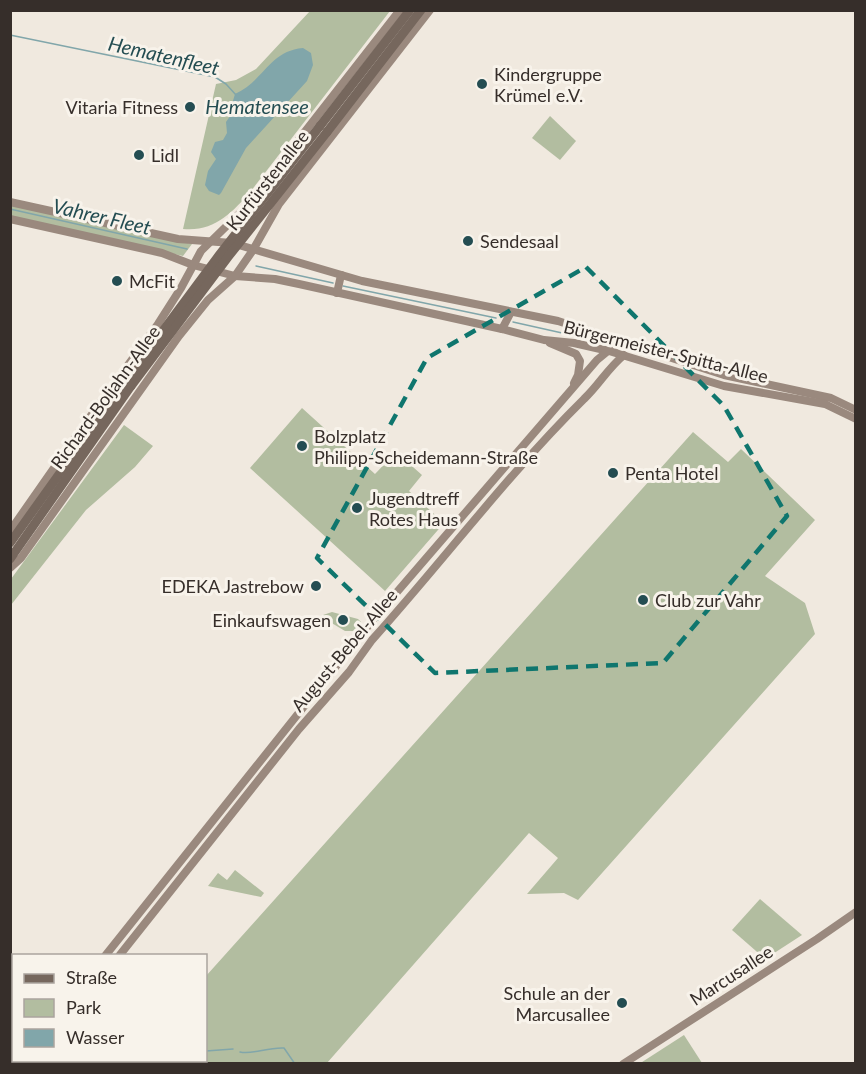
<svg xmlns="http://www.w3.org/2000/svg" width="866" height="1074" font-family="Lato,sans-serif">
<rect width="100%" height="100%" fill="#f0e9df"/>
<g fill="#b2bda0">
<path d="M310 11H390L251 191C232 213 214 232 183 229L216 84 236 80 256 69Z"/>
<path d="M550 116 576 141 560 160 532 138Z"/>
<path d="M11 205 192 244 183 256 11 216Z"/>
<path d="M302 408 375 474 396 452 422 475 409 491 444 523 385 591 250 468Z"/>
<path d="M124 425 153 446 135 467 86 510 11 605V579Z"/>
<path d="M693 432 728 462 741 449 815 520 765 576 805 603 815 634 578 900 564 893 527 894 558 858 529 833 327 1063 129 1064 132 1060H206V976Z"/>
<path d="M332 612 358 619 361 622 354 631H345L320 616Z"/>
<path d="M235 870 264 893 261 897 208 886 218 873 227 880Z"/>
<path d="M760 899 802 935 765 959 732 930Z"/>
<path d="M684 1035 702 1063 639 1064Z"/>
</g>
<path fill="#81a6aa" d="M303 48 311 53 313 65 307 81 246 148 221 193 219 195 209 191 205 185 208 171 216 159 211 152 215 142 223 140 227 133 226 122 235 109 232 104 235 94C264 81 269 51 303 48Z"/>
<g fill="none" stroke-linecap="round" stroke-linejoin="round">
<g stroke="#81a6aa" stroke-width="1.5">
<path d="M10 35 215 77 226 84 236 95"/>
<path d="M10 209 187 249"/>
<path d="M256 266 333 283"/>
<path d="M343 286 496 318"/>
<path d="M513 322 580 337"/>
<path d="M206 1051 233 1049"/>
<path d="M240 1052C253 1055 267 1047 284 1048L295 1064"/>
<path d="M183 1064 187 1060"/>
</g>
<g stroke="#9a897e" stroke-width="8">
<path d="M10 202 178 239 232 243 362 281 558 321 724 375 831 398 856 410"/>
<path d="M10 219 162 253 193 265 235 276 275 279 299 284 502 329 544 340 574 343 609 351 724 386 825 404 856 419"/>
<path d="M337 293 341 275"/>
<path d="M502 329 511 312"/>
<path d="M550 343 576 354 580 361 578 375 574 383"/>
<path d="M10 531 84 425 158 324 181 288 201 251 243 210 261 188 400 10"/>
<path d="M10 568 21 558 179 336 208 300 235 276 253 250 279 204 430 10"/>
<path d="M105 956 372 621 597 360 614 346 628 344"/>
<path d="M119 956 299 729 349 672 372 640C443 561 508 474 584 399 599 385 608 368 624 355"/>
<path d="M18 1064 21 1060"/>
<path d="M34 1064 37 1060"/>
<path d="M623 1064 817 939 856 912"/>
</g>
<g stroke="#76675d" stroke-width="9">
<path d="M320 126 410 10"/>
<path d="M327 132 421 10"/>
<path d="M10 543 125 382"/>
<path d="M10 559 131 386"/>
</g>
<g stroke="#76675d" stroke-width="9">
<path d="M125 382 220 254 320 126"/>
<path d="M131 386 228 257 327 132"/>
</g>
</g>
<path fill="none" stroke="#0f766e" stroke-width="4.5" stroke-dasharray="12 8" stroke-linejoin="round" d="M586 267 724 406 787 516 663 663 435 673 317 558 427 358Z"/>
<g fill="#244d52" stroke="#f8f3eb" stroke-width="2">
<circle cx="482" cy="84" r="6"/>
<circle cx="190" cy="107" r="6"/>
<circle cx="139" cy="155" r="6"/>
<circle cx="468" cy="241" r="6"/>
<circle cx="117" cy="281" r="6"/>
<circle cx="302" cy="446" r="6"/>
<circle cx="613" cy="473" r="6"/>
<circle cx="357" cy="508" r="6"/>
<circle cx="316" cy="586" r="6"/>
<circle cx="643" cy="600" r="6"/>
<circle cx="343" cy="620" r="6"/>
<circle cx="622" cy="1003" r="6"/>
</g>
<g text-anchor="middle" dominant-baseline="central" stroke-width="6" stroke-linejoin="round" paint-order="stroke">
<g font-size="18" fill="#362e2a" stroke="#f8f3eb" text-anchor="start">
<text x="494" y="74">Kindergruppe<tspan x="494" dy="21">Krümel e.V.</tspan></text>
<text x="178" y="107" text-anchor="end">Vitaria Fitness</text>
<text x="151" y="155">Lidl</text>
<text x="480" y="241">Sendesaal</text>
<text x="129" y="281">McFit</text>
<text x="314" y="436">Bolzplatz<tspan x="314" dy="21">Philipp-Scheidemann-Straße</tspan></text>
<text x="625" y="473">Penta Hotel</text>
<text x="369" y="498">Jugendtreff<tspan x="369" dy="21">Rotes Haus</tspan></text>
<text x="304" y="586" text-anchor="end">EDEKA Jastrebow</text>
<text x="655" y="600">Club zur Vahr</text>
<text x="331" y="620" text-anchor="end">Einkaufswagen</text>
<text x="610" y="993" text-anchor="end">Schule an der<tspan x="610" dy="21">Marcusallee</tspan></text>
</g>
<g font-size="18" fill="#362e2a" stroke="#f8f3eb">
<text transform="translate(267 180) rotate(-52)">Kurfürstenallee</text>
<text transform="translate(666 351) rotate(14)">Bürgermeister-Spitta-Allee</text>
<text transform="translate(105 397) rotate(-54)">Richard-Boljahn-Allee</text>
<text transform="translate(344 650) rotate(-50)">August-Bebel-Allee</text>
<text transform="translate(731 975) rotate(-33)">Marcusallee</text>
</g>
<g font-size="20" font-style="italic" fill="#244d52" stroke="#f8f3eb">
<text transform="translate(164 55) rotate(13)">Hematenfleet</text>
<text x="257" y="106">Hematensee</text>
<text transform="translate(102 216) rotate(13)">Vahrer Fleet</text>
</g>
</g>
<rect width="866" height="1074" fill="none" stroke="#362e2a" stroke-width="24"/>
<rect x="12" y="954" width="195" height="108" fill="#f8f3eb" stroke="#aaa49e" stroke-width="1.5"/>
<rect x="24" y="974" width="30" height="9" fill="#76675d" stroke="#aaa49e" stroke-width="1.5"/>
<text x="66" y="984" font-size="18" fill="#362e2a">Straße</text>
<rect x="24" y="999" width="30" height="18" fill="#b2bda0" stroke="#aaa49e" stroke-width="1.5"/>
<text x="66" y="1014" font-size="18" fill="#362e2a">Park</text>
<rect x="24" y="1029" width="30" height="18" fill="#81a6aa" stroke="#aaa49e" stroke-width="1.5"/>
<text x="66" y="1044" font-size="18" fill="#362e2a">Wasser</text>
</svg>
